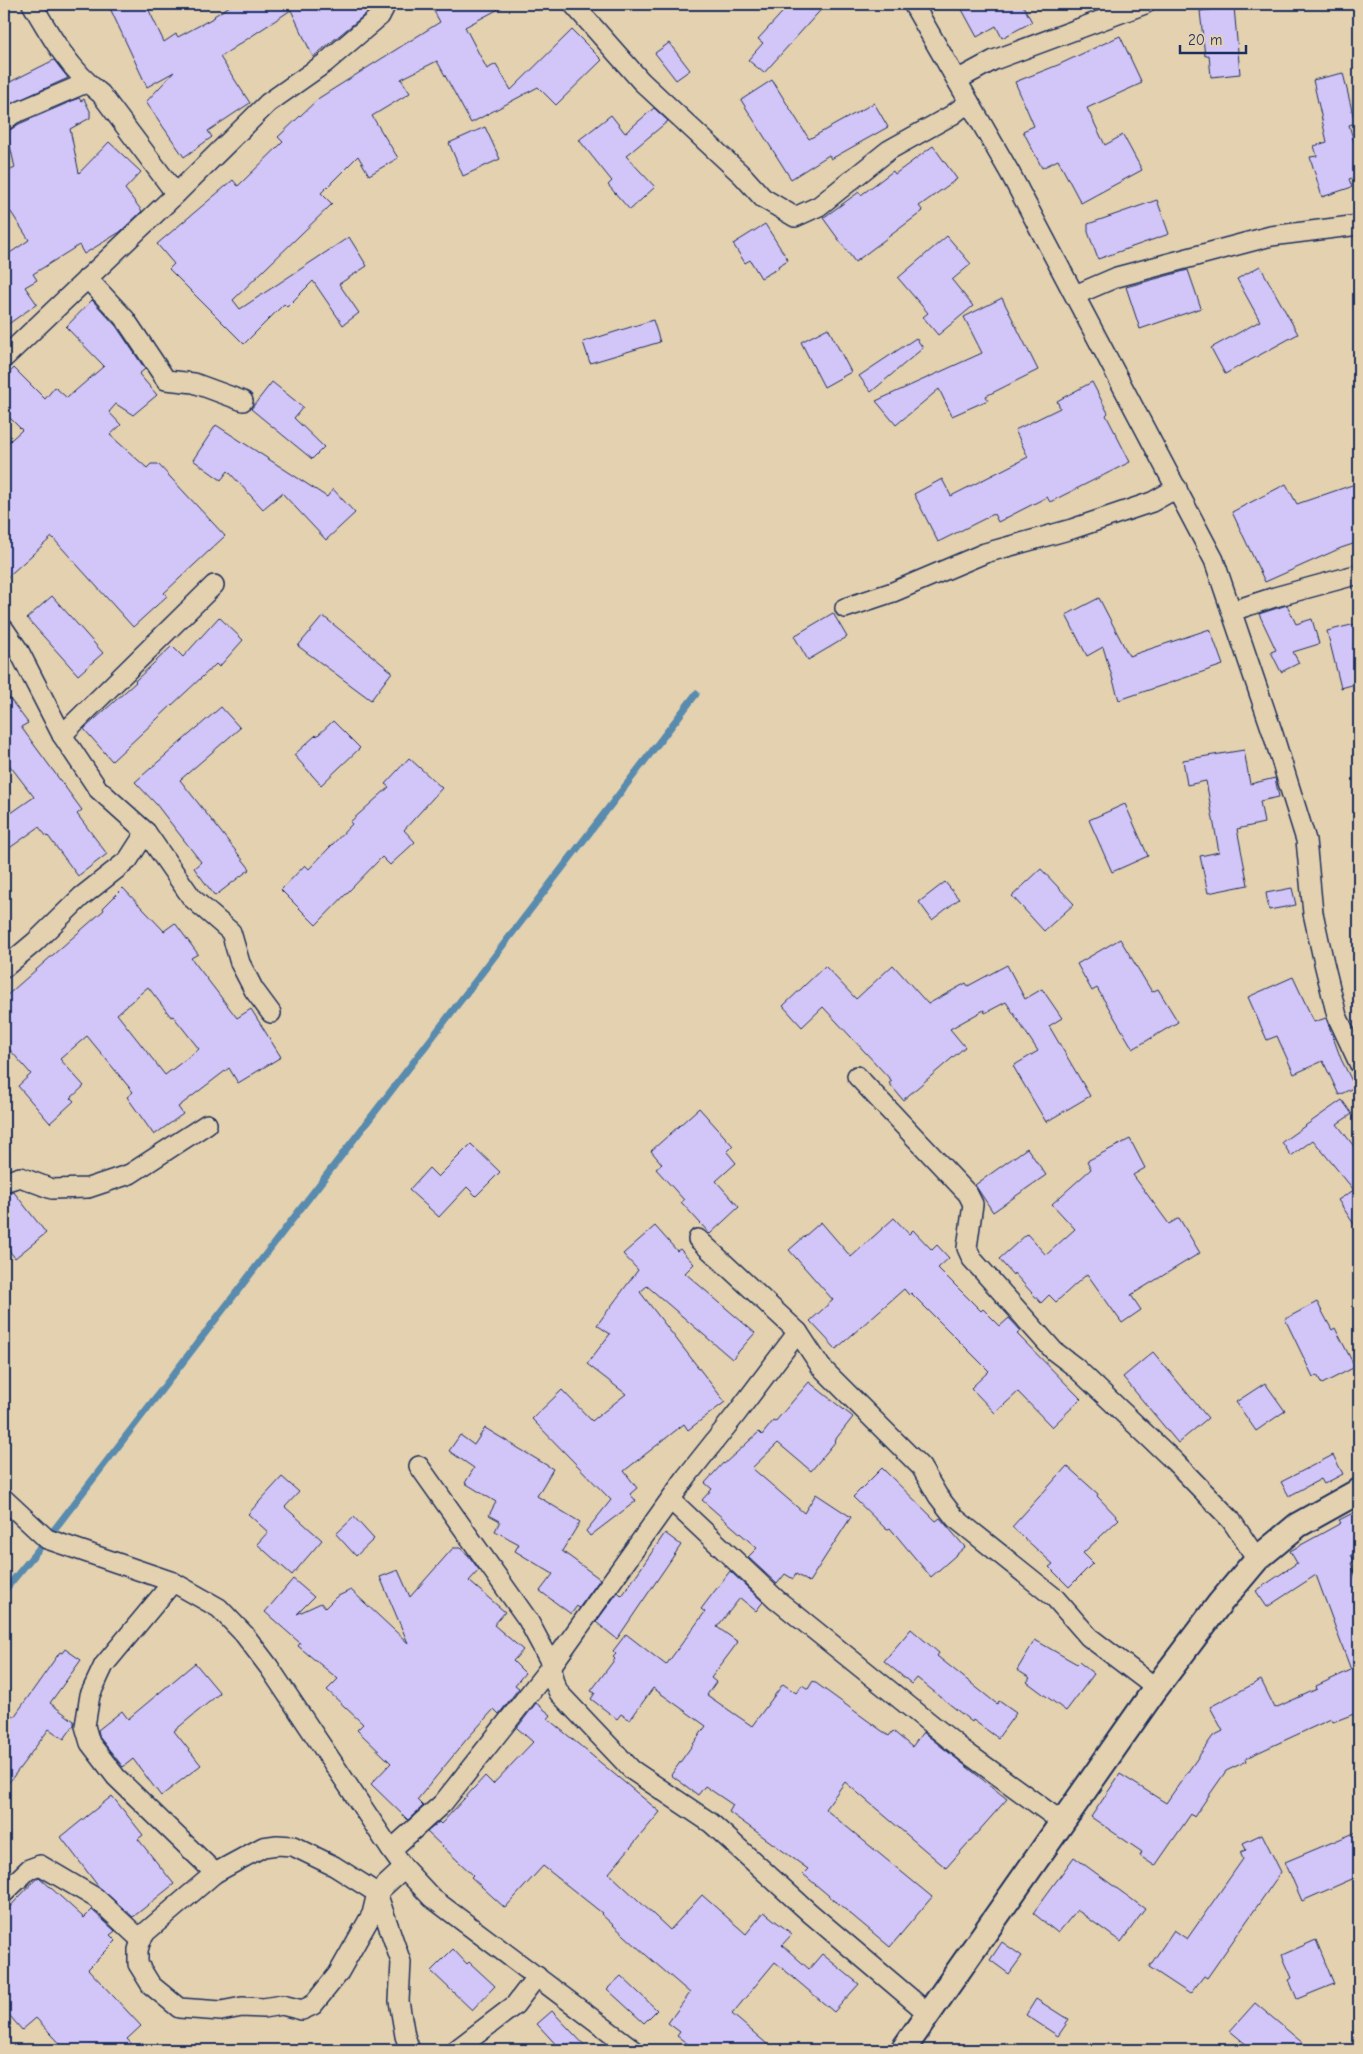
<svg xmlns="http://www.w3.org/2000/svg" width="1363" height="2054" font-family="'Comic Neue',sans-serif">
<rect width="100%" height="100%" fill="#e4d1af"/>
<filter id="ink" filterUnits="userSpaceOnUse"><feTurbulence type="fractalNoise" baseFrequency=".02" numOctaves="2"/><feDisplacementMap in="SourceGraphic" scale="10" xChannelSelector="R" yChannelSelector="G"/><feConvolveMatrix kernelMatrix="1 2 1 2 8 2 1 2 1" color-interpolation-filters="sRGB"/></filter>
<g filter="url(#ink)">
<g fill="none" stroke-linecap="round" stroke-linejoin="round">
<path stroke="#598bae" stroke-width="7" d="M4 1591 47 1539 696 694"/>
</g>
<g fill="#d2c5f7" stroke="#1b2f5e" fill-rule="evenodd">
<path d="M108 4H146L164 42 176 34 178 37 215 17 214 16 233 4H364L368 12 313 57 291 10 220 57 250 103 208 131 212 137 184 157 146 102 174 72 147 87Z"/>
<path d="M430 4H508L465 27 487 69 496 64 511 90 572 30 602 60 556 105 538 87 471 123 437 61 401 79 410 93 372 116 398 158 369 175 358 156 321 193 332 204 233 300 240 309 349 237 367 266 339 284 359 313 343 325 313 281 287 307 284 304 244 344 169 269 174 264 157 244 233 180 238 186 283 142 278 137 319 98 440 22Z"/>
<path d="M790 4H826L764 73 748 60 763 43 758 39Z"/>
<path d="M959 4H1022L1032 22 1002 38 996 26 977 37Z"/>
<path d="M1234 7 1240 74 1211 77 1209 55 1205 56 1200 11Z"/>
<path d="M1120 36 1142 83 1087 108 1105 145 1123 135 1142 170 1081 203 1058 160 1042 168 1023 131 1034 126 1015 82 1058 65Z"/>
<path d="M669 43 690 70 676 80 655 53Z"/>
<path d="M54 60 68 78 4 107V85Z"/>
<path d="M1343 73 1355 123 1349 125 1359 159V176L1349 179 1352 187 1322 197 1310 157 1317 156 1314 146 1327 142 1313 80Z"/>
<path d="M772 80 809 139 874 103 888 127 831 159 829 155 791 179 741 100Z"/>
<path d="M79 98 81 101 84 99 90 111V118L70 129 79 173 109 142 141 172 125 189 142 211 120 232 84 254 79 245 33 274 37 280 25 287 37 304 4 327V257L29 240 11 212 4 216V173L15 168 7 132 19 124Z"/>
<path d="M654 108 668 121 626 156 655 187 630 210 608 185 612 181 579 140 611 115 625 133Z"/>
<path d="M485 127 500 159 463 176 449 143Z"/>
<path d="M933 146 957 179 919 206 923 211 855 262 823 218 859 192 861 195 893 171 895 174Z"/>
<path d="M1157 200 1169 234 1098 259 1088 232V224Z"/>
<path d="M765 224 788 260 778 266 779 268 761 278 750 260 745 263 733 244Z"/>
<path d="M947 236 971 264 952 280 973 306 938 335 923 317 928 313 898 278Z"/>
<path d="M1260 266 1298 334 1225 374 1211 348 1260 321 1237 279Z"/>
<path d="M1188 270 1201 308 1140 329 1126 287Z"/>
<path d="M1002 298 1038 370 986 396 988 400 952 416 939 389 896 425 876 401 982 353 964 317Z"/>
<path d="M92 300 116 326 145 369 139 374 157 395 133 415 116 404 109 412 121 425 110 435 147 468 151 464H158L225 536 164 593 167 596 133 627 52 537 4 580V446L22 430 4 412V379L14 368 45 399 55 387 67 398 104 366 66 327Z"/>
<path d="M653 320 660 342 590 363 583 342Z"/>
<path d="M828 328 851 372 824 387 801 342Z"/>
<path d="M916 338 923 348 871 392 859 376Z"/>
<path d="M272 382 303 407 294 418 324 447 312 459 251 409Z"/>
<path d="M1092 382 1108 413 1106 415 1130 462 1050 502 1047 497 998 522 994 514 938 542 914 494 942 479 951 496 1028 457 1015 430 1060 408 1057 401Z"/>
<path d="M216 425 327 497 333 489 355 513 326 540 282 493 263 509 228 471 221 480 193 460Z"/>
<path d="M1286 484 1297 504 1355 484 1359 496V542L1341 548 1265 582 1232 512Z"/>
<path d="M52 596 103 653 78 675 27 618Z"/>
<path d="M1099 598 1129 656 1210 629 1223 665 1119 700 1103 647 1087 656 1066 615Z"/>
<path d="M1287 605 1296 624 1312 619 1319 644 1293 652 1299 663 1281 672 1271 652 1276 650 1259 614Z"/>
<path d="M833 613 847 637 808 660 794 636Z"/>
<path d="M323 616 392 672 371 700 298 646Z"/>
<path d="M219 617 243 640 219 667 216 664 112 761 84 729 136 682 135 681 172 646 183 657Z"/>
<path d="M1359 623V683L1341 688 1327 631Z"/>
<path d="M4 691 28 723 21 727 82 810 77 814 107 854 78 876 48 836 47 837 39 827 4 852V818L34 797 4 758Z"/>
<path d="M221 707 240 728 180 780 250 869 215 896 194 868 201 862 156 804 135 782Z"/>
<path d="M333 721 360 748 321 785 294 755 316 735 317 736Z"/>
<path d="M1244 750 1250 784 1275 778 1279 797 1260 801 1264 823 1237 829 1248 885 1208 893 1200 856 1219 852 1206 781 1187 785 1183 760Z"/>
<path d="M409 758 442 788 404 830 415 842 390 865 382 857 316 925 281 890 305 865 309 869 352 824 350 822 389 787 385 784Z"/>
<path d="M1125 804 1148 856 1112 872 1089 820Z"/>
<path d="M1041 869 1074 904 1044 931 1012 896Z"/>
<path d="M945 882 959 899 932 920 919 902Z"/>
<path d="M123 888 164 931 175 923 198 954 191 958 237 1018 251 1009 281 1057 238 1083 229 1068 178 1107 183 1114 154 1135 127 1097 133 1092 87 1036 60 1059 84 1086 71 1098 74 1101 50 1123 18 1086 31 1074 4 1043V998L104 910 103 908ZM148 987 171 1017 173 1016 199 1049 165 1075 117 1014Z"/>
<path d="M1292 888 1296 905 1269 910 1266 893Z"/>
<path d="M1120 939 1152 992 1158 989 1178 1022 1133 1049 1097 988 1092 991 1077 964Z"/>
<path d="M893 965 928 1004 966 983 968 986 1007 965 1025 999 1042 989 1062 1018 1049 1026 1090 1096 1046 1122 1013 1066 1038 1051 1006 1002 985 1013 984 1010 950 1029 965 1047 903 1100 889 1083 892 1081 823 1007 802 1027 783 1006 825 966 856 999Z"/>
<path d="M1293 977 1314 1022 1326 1018 1341 1059 1355 1087 1339 1095 1323 1061 1294 1074 1277 1036 1267 1040 1248 997Z"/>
<path d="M1342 1100 1352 1114 1337 1124 1359 1153V1232L1338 1200 1354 1190 1313 1140 1291 1156 1282 1142Z"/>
<path d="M699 1108 733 1146 727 1152 736 1163 716 1181 739 1207 710 1234 681 1202 684 1200 656 1169 662 1164 651 1151Z"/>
<path d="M1130 1139 1145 1168 1133 1175 1169 1224 1179 1218 1200 1253 1131 1295 1141 1310 1122 1323 1087 1274 1056 1302 1049 1295 1041 1303 1014 1273 1013 1275 999 1259 1027 1234 1046 1255 1075 1229 1052 1204 1091 1169 1087 1161Z"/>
<path d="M471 1144 500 1172 476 1196 467 1187 439 1217 409 1190 429 1168 438 1177Z"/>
<path d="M1027 1148 1046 1175 993 1212 975 1185Z"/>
<path d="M13 1191 46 1233 15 1258 4 1244V1193Z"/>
<path d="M894 1218 909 1234 913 1230 932 1250 937 1245 949 1258 938 1268 981 1311 983 1309 1000 1326 1009 1318 1021 1331 1017 1334 1081 1399 1052 1427 1018 1392 995 1413 971 1388 989 1371 911 1293 909 1295 904 1289 836 1349 810 1321 833 1300 789 1250 821 1222 851 1257Z"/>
<path d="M655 1226 677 1251 680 1249 694 1264 685 1273 755 1333 732 1359 647 1286 640 1292 725 1402 688 1430 684 1424 624 1471 637 1488 630 1494 636 1501 590 1536 586 1531 611 1500 532 1419 562 1390 592 1421 626 1394 587 1364 610 1334 597 1325 638 1270 623 1254Z"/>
<path d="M1317 1302 1332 1330 1335 1328 1355 1367 1322 1384 1317 1375 1313 1377 1285 1319Z"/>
<path d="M1153 1352 1208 1418 1178 1443 1123 1377Z"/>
<path d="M809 1382 853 1417 835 1440 836 1441 811 1471 778 1443 752 1468 804 1513 816 1494 851 1517 809 1582 796 1574 793 1579 785 1574 777 1584 748 1557 757 1548 702 1500 712 1489 705 1483 723 1463 724 1464 759 1432 762 1435 773 1421 775 1422Z"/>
<path d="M1265 1383 1285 1411 1256 1431 1236 1402Z"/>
<path d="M485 1428 553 1469 537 1496 580 1522 562 1551 600 1579 579 1608 577 1606 571 1614 540 1591 553 1574 515 1551 519 1544 495 1531 500 1521 489 1515 496 1502 465 1483 474 1468 449 1451 460 1435 474 1445Z"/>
<path d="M1333 1455 1343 1474 1324 1484 1321 1479 1289 1496 1281 1482Z"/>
<path d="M1067 1466 1098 1494 1097 1496 1119 1519 1083 1553 1093 1563 1069 1587 1049 1567 1053 1564 1012 1527Z"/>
<path d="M882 1468 936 1521 940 1518 965 1547 931 1577 890 1528 887 1530 853 1497Z"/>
<path d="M282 1477 299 1492 285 1507 322 1540 292 1575 257 1544 268 1532 248 1514Z"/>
<path d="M1359 1510V1561L1355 1553 1351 1555 1355 1561 1351 1563 1359 1586V1712L1333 1722 1331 1719 1246 1758 1247 1761 1226 1771 1194 1817 1191 1814 1155 1866 1140 1856 1142 1852 1091 1817 1120 1774 1166 1803 1213 1736 1223 1731 1210 1707 1261 1680 1275 1708 1317 1689 1316 1686 1351 1670 1316 1575 1267 1607 1256 1591 1297 1563 1290 1551 1341 1523 1339 1520Z"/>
<path d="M354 1517 374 1539 356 1556 336 1534Z"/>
<path d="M665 1533 681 1545 617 1639 596 1622 618 1592 622 1596Z"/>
<path d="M453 1548H460L468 1555 479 1570 469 1581 505 1612 494 1625 523 1650 513 1661 525 1673 515 1685 519 1688 499 1714 494 1709 466 1740 417 1800 423 1806 408 1820 371 1784 391 1763 357 1730 363 1724 327 1690 338 1679 298 1646 300 1643 265 1612 293 1579 314 1597 297 1614 321 1603 325 1608 336 1597 351 1590 408 1643 380 1577 398 1570 410 1597Z"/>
<path d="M730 1571 763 1602 756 1611 740 1598 717 1627 738 1642 711 1678 716 1682 707 1695 752 1726 783 1684 796 1693 802 1685 808 1689 813 1681 889 1736 893 1731 912 1747 923 1732 1007 1799 946 1868 845 1782 825 1809 932 1897 890 1947 803 1874 808 1869 729 1812 733 1805 705 1786 698 1795 671 1775 706 1726 653 1688 630 1720 621 1714 617 1719 591 1699 595 1693 591 1691 615 1659 613 1657 616 1654 613 1651 626 1634 666 1665 705 1612 701 1609Z"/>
<path d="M911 1629 939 1653 937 1656 997 1704 999 1701 1016 1713 998 1738 973 1720 972 1722 917 1678 912 1684 884 1661Z"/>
<path d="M1035 1640 1077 1664 1079 1662 1094 1674 1066 1711 1027 1682 1030 1678 1017 1670Z"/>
<path d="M65 1649 81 1660 50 1703 74 1721V1725L64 1739 49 1729 4 1789V1709L14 1717 60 1652 62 1653Z"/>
<path d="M195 1663 220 1693 174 1731 201 1765 161 1796 133 1759 123 1767 100 1738 98 1730 122 1711 128 1719Z"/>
<path d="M536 1703 551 1715 548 1719 660 1812 609 1873 670 1930 702 1895 746 1934 764 1912 792 1934 782 1945 809 1969 822 1954 859 1984 834 2012 775 1962 732 2014 774 2050H696L677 2036 680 2032 668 2023 690 1993 646 1955 601 1914 602 1913 543 1866 505 1908 471 1877 473 1875 427 1832 439 1822 441 1824 485 1776 493 1784 533 1742 517 1728Z"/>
<path d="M112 1796 143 1835 138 1839 174 1884 133 1917 98 1886 61 1837Z"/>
<path d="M1359 1831V1876L1302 1901 1285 1862Z"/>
<path d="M1262 1834 1281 1872 1207 1978 1204 1976 1190 1994 1149 1967 1174 1930 1187 1939 1243 1859 1240 1852 1246 1850 1243 1843Z"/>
<path d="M1074 1857 1145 1909 1121 1942 1077 1910 1058 1933 1033 1913Z"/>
<path d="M39 1877 84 1918 92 1910 115 1931 110 1935 116 1941 88 1969 141 2026 127 2039 137 2050H66L36 2018 22 2030 4 2009V1913L36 1879Z"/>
<path d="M1316 1940 1334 1984 1297 1999 1289 1980 1292 1978 1282 1955Z"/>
<path d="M1002 1942 1022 1956 1009 1974 990 1960Z"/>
<path d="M453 1949 467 1964 469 1962 495 1986 472 2010 431 1971Z"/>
<path d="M621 1976 657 2010 644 2023 607 1989Z"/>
<path d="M1036 1999 1069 2020 1058 2036 1026 2015Z"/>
<path d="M1255 2003 1311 2050H1253L1230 2031Z"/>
<path d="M552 2011 589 2050H561L537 2024Z"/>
</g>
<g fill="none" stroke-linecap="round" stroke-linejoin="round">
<g stroke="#1b2f5e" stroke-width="22">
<g id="minor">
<path d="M32 4C51 37 70 70 101 94L176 194"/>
<path d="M573 4 641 81 743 176 763 198 795 217 819 206 889 150 952 115 969 102"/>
<path d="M913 4 1010 173 1214 560 1273 734 1306 840 1313 913 1324 963 1337 1016 1359 1063"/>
<path d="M957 80 994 60 1145 4"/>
<path d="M4 121 13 114 86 83"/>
<path d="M87 278 125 319 166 380 194 383 243 401"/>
<path d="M1075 295 1117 277 1271 236 1359 225"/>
<path d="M4 358 176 194 268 103 325 63 380 16 386 4"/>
<path d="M845 608 893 592 985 553 1072 529 1152 502 1177 488"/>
<path d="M1232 611 1275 597 1359 574"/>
<path d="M4 629 19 651 62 735 98 789 146 832 192 898 231 932 240 963 254 990 271 1013"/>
<path d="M62 735 214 585"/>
<path d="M4 968 35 942 81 897 128 860 146 832"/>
<path d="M857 1076 968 1194 973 1204 967 1248 972 1259 1054 1351 1075 1367 1174 1461 1231 1520 1257 1559"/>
<path d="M4 1182 20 1177 52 1189 88 1188 130 1174 207 1124"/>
<path d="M698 1239 798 1332 821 1367 921 1467 938 1496 955 1518 1055 1598 1089 1637 1156 1688"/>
<path d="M419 1466 528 1620 552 1665 553 1680 559 1693 632 1770 711 1823 810 1913 929 2014"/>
<path d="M4 1499 47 1539 173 1582 219 1608 244 1634 269 1667 391 1850 404 1868 432 1898 634 2050"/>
<path d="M671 1500 776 1599 967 1753 1062 1822"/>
<path d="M173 1582 104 1665 90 1695 85 1726 90 1743 116 1777 215 1873"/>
<path d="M391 1850 443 1803 552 1665 687 1476 737 1413 798 1332"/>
<path d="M404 1868 377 1893 372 1914 338 1974 313 2005 302 2010 282 2005 263 2008 242 2007 221 2011 179 2008 151 1985 138 1964V1950L141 1940 146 1932 215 1873 263 1847 277 1845 293 1846 334 1866 377 1893 401 1962 399 2001 405 2036 410 2050"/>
<path d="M4 1893 29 1869 40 1865 96 1898 141 1940"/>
<path d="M456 2050 515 2005 537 1976"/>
</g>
</g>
<g stroke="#1b2f5e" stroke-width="28">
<path id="tertiary" d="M903 2050 1156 1688 1220 1603 1257 1559 1298 1525 1359 1491"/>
</g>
<use href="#minor" stroke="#e4d1af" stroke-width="19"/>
<use href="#tertiary" stroke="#e4d1af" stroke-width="24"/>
</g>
</g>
<rect width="1363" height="2054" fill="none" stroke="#e4d1af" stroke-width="20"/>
<rect x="10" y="10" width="1343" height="2034" fill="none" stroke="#1b2f5e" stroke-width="2" filter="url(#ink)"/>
<path d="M1180 45v8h66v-8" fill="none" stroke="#1b2f5e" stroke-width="2.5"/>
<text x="1188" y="45" font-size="15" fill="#1b2f5e" stroke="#e4d1af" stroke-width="4" paint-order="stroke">20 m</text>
</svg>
